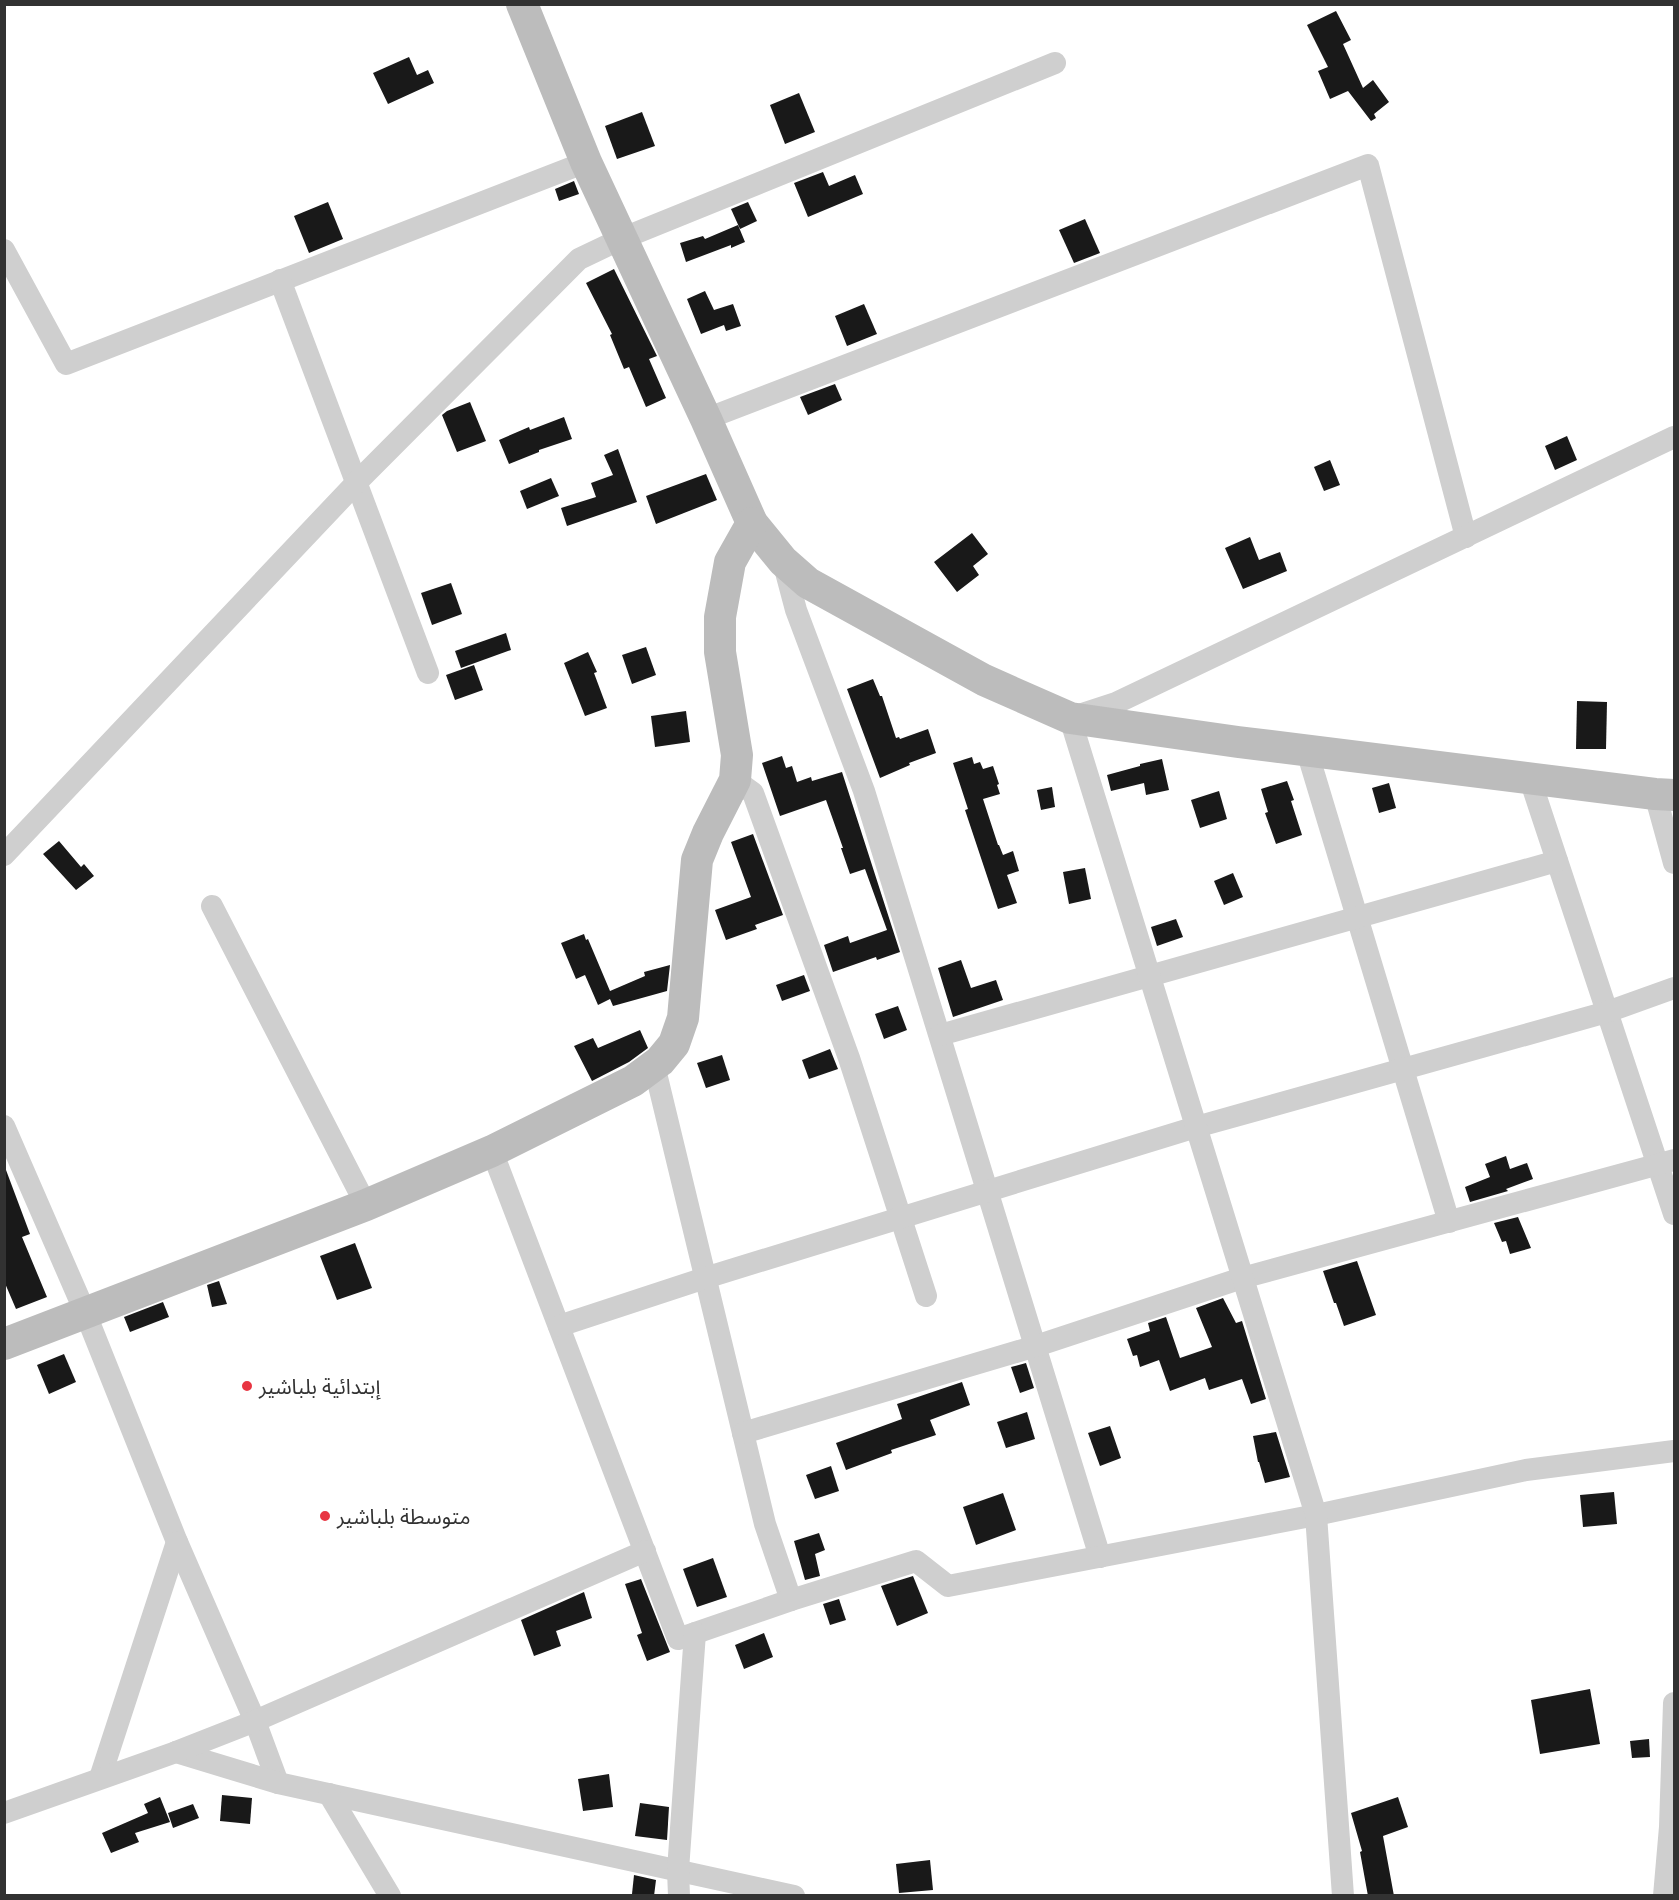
<svg xmlns="http://www.w3.org/2000/svg" width="1679" height="1900" font-family="Figtree,'Noto Sans Arabic',sans-serif">
<rect width="100%" height="100%" fill="#fff"/>
<g fill="#191919">
<path d="M1336 11 1351 40 1343 44 1363 88 1373 80 1389 102 1374 114 1376 118 1371 121 1348 91 1330 99 1318 71 1328 67 1307 25Z"/>
<path d="M409 57 417 75 428 70 434 83 388 104 373 73Z"/>
<path d="M799 93 815 132 785 144 770 105Z"/>
<path d="M642 112 655 146 617 159 605 126Z"/>
<path d="M823 172 829 186 855 175 863 194 808 217 794 183Z"/>
<path d="M574 181 579 194 559 201 555 189Z"/>
<path d="M328 202 343 239 309 253 294 216Z"/>
<path d="M748 202 757 221 740 229 731 209Z"/>
<path d="M1085 219 1100 253 1074 263 1059 230Z"/>
<path d="M738 225 745 242 731 248V245L686 262 680 243 703 236 705 239Z"/>
<path d="M614 269 657 356 649 359 666 398 646 407 629 367 624 369 610 335 612 334 586 283Z"/>
<path d="M705 291 714 310 733 304 741 326 726 331 724 325 701 334 687 299Z"/>
<path d="M864 304 877 334 847 346 835 316Z"/>
<path d="M835 384 842 400 808 415 800 397Z"/>
<path d="M470 402 486 441 457 452 442 415 447 411Z"/>
<path d="M564 417 572 439 539 450V452L509 464 499 440 529 427 530 430Z"/>
<path d="M1567 436 1577 460 1555 470 1545 446Z"/>
<path d="M618 449 637 502 567 526 561 508 596 497 591 483 613 475 604 455Z"/>
<path d="M1330 460 1340 485 1324 491 1314 467Z"/>
<path d="M706 474 717 500 656 524 646 496Z"/>
<path d="M551 478 559 496 527 509 520 491Z"/>
<path d="M972 533 988 554 973 566 979 575 957 592 934 562Z"/>
<path d="M1250 537 1259 560 1280 552 1287 571 1243 589 1225 548Z"/>
<path d="M451 583 462 614 432 625 421 593Z"/>
<path d="M506 633 511 650 461 668 455 651Z"/>
<path d="M646 647 656 675 632 684 622 655Z"/>
<path d="M588 652 597 672 594 673 607 708 585 716 564 663Z"/>
<path d="M474 665 483 690 455 700 446 675Z"/>
<path d="M873 679 880 696H882L896 738 899 737 900 739 928 729 936 753 909 763 910 765 880 778 847 689Z"/>
<path d="M1577 701 1607 702 1606 749H1576Z"/>
<path d="M686 711 690 742 655 747 651 716Z"/>
<path d="M782 756 786 768 792 766 797 782 811 777 812 781 842 772 900 952 877 960 876 957 833 972 824 945 848 936 850 943 887 930 865 869 850 874 841 848H843L826 800 780 816 762 763Z"/>
<path d="M972 757 974 764 980 762 983 769 993 766 999 784 997 785 1000 794 983 799 998 845H999L1003 855 1013 851 1019 871 1007 875 1017 903 998 909 965 810 968 809 953 763Z"/>
<path d="M1162 759 1169 790 1146 795 1144 783 1111 791 1107 775 1140 766V764Z"/>
<path d="M1287 781 1294 800 1291 801 1302 835 1276 844 1265 813 1268 812 1261 789Z"/>
<path d="M1389 783 1396 808 1379 813 1372 788Z"/>
<path d="M1052 787 1055 807 1041 810 1037 790Z"/>
<path d="M1219 791 1227 819 1200 828 1191 800Z"/>
<path d="M753 834 783 915 755 925 757 929 726 940 715 910 751 897 731 842Z"/>
<path d="M59 841 81 867 84 864 94 876 76 890 43 854Z"/>
<path d="M1085 868 1091 899 1069 904 1063 872Z"/>
<path d="M1233 873 1243 897 1224 905 1214 881Z"/>
<path d="M1176 919 1183 937 1157 946 1151 927Z"/>
<path d="M584 934 586 940 588 939 610 991 645 976 644 972 670 965 667 991 613 1006 610 999 598 1005 585 975 576 979 561 943Z"/>
<path d="M961 960 971 988 996 980 1003 1000 953 1017 938 968Z"/>
<path d="M804 975 810 991 782 1001 776 985Z"/>
<path d="M898 1006 907 1030 884 1039 875 1014Z"/>
<path d="M640 1030 648 1048 629 1062 592 1081 574 1046 593 1038 598 1048Z"/>
<path d="M830 1049 838 1069 809 1079 802 1060Z"/>
<path d="M722 1055 730 1080 706 1088 697 1063Z"/>
<path d="M1506 1156 1510 1169 1527 1163 1533 1179 1506 1189 1508 1191 1470 1202 1465 1187 1490 1177 1485 1164Z"/>
<path d="M4 1170H6L30 1234 22 1237 47 1297 16 1309 4 1281Z"/>
<path d="M1518 1217 1531 1248 1510 1254 1506 1241 1502 1242 1494 1223Z"/>
<path d="M355 1243 372 1288 337 1300 320 1256Z"/>
<path d="M1357 1261 1376 1315 1344 1326 1336 1303H1334L1323 1271Z"/>
<path d="M219 1281 227 1304 212 1307 207 1285Z"/>
<path d="M1223 1298 1236 1323 1242 1321 1266 1399 1251 1404 1242 1379 1209 1390 1205 1378 1170 1391 1159 1360 1140 1367 1137 1355 1133 1356 1127 1339 1150 1331 1148 1323 1166 1317 1180 1358 1212 1347 1196 1308Z"/>
<path d="M163 1302 169 1317 130 1332 124 1317Z"/>
<path d="M64 1354 76 1382 49 1394 37 1365Z"/>
<path d="M1026 1363 1034 1388 1020 1393 1011 1367Z"/>
<path d="M962 1382 970 1405 930 1420 936 1435 891 1450 892 1453 846 1470 836 1443 902 1419 897 1404Z"/>
<path d="M1027 1412 1035 1439 1006 1448 997 1422Z"/>
<path d="M1110 1426 1121 1458 1100 1466 1088 1433Z"/>
<path d="M1276 1432 1290 1477 1265 1483 1259 1462H1258L1253 1436Z"/>
<path d="M831 1466 839 1491 815 1499 806 1475Z"/>
<path d="M1614 1492 1617 1524 1583 1527 1580 1495Z"/>
<path d="M1003 1493 1016 1530 976 1545 963 1507Z"/>
<path d="M819 1533 825 1550 815 1554 820 1576 805 1580 794 1541Z"/>
<path d="M713 1558 727 1597 697 1607 683 1569Z"/>
<path d="M913 1576 928 1613 897 1626 881 1586Z"/>
<path d="M641 1579 670 1652 647 1661 637 1635 642 1633 625 1584Z"/>
<path d="M584 1592 592 1618 556 1631 561 1646 534 1656 521 1620Z"/>
<path d="M839 1599 846 1620 830 1625 823 1604Z"/>
<path d="M764 1633 773 1657 744 1669 735 1645Z"/>
<path d="M1590 1689 1600 1744 1540 1754 1531 1700Z"/>
<path d="M1649 1739 1650 1757 1632 1758 1630 1741Z"/>
<path d="M609 1774 613 1807 583 1811 578 1779Z"/>
<path d="M222 1795 252 1798 250 1824 220 1821Z"/>
<path d="M160 1797 170 1822 135 1833 139 1842 111 1853 102 1833 148 1813 144 1804Z"/>
<path d="M1398 1797 1408 1827 1383 1836 1394 1896H1368L1360 1852 1362 1851 1351 1813Z"/>
<path d="M640 1803 669 1807 667 1840 635 1836Z"/>
<path d="M193 1804 199 1818 173 1828 168 1813Z"/>
<path d="M930 1860 933 1890 899 1893 896 1864Z"/>
<path d="M634 1875 656 1880 654 1896 632 1894Z"/>
</g>
<g fill="none" stroke-linecap="round" stroke-linejoin="round">
<g stroke="#cfcfcf" stroke-width="22">
<path d="M4 250 66 364 586 162"/>
<path d="M280 280 428 673"/>
<path d="M706 419 1368 165 1466 537"/>
<path d="M783 561 796 610 864 791 1100 1557"/>
<path d="M1307 751 1449 1222"/>
<path d="M1530 779 1674 1214"/>
<path d="M735 780 753 793 849 1058 926 1296"/>
<path d="M1655 794 1674 863"/>
<path d="M4 855 356 483 579 259 621 239 1055 63"/>
<path d="M212 906 366 1205"/>
<path d="M940 1035 1557 861"/>
<path d="M654 1065 765 1524 791 1600"/>
<path d="M4 1126 85 1312 177 1542 255 1721 278 1783"/>
<path d="M492 1151 678 1639 791 1600 916 1561 948 1586 1316 1515 1526 1470 1674 1451"/>
<path d="M559 1326 705 1278 1196 1127 1607 1012 1674 988"/>
<path d="M743 1433 1036 1346 1242 1278 1674 1160"/>
<path d="M176 1752 278 1783 794 1896"/>
<path d="M100 1778 177 1542"/>
<path d="M329 1794 390 1896"/>
<path d="M4 1813 176 1752 255 1721 645 1551"/>
<path d="M679 1896 678 1870 695 1633"/>
<path d="M1343 1896 1316 1515 1070 718 1116 703 1674 437"/>
<path d="M1664 1896 1670 1827 1674 1703"/>
</g>
<g stroke="#bcbcbc" stroke-width="32">
<path d="M522 4 586 162 706 419 752 523 783 561 808 583 984 680 1070 718 1238 742 1655 794 1674 795"/>
<path d="M4 1344 366 1205 492 1151 633 1081 660 1061 674 1044 683 1018 697 860 708 833 735 780 737 755 720 652V617L730 562 752 523"/>
</g>
</g>
<g fill="#e83542" stroke="#fff" stroke-width="2">
<circle cx="247" cy="1386" r="6"/>
<circle cx="325" cy="1516" r="6"/>
</g>
<g text-anchor="middle" dominant-baseline="central" stroke-width="6" stroke-linejoin="round" paint-order="stroke">
<g font-size="21" fill="#323232" stroke="#fff" text-anchor="start">
<text x="259" y="1386">إبتدائية بلباشير</text>
<text x="337" y="1516">متوسطة بلباشير</text>
</g>
</g>
<rect width="1679" height="1900" fill="none" stroke="#323232" stroke-width="12"/>
</svg>
